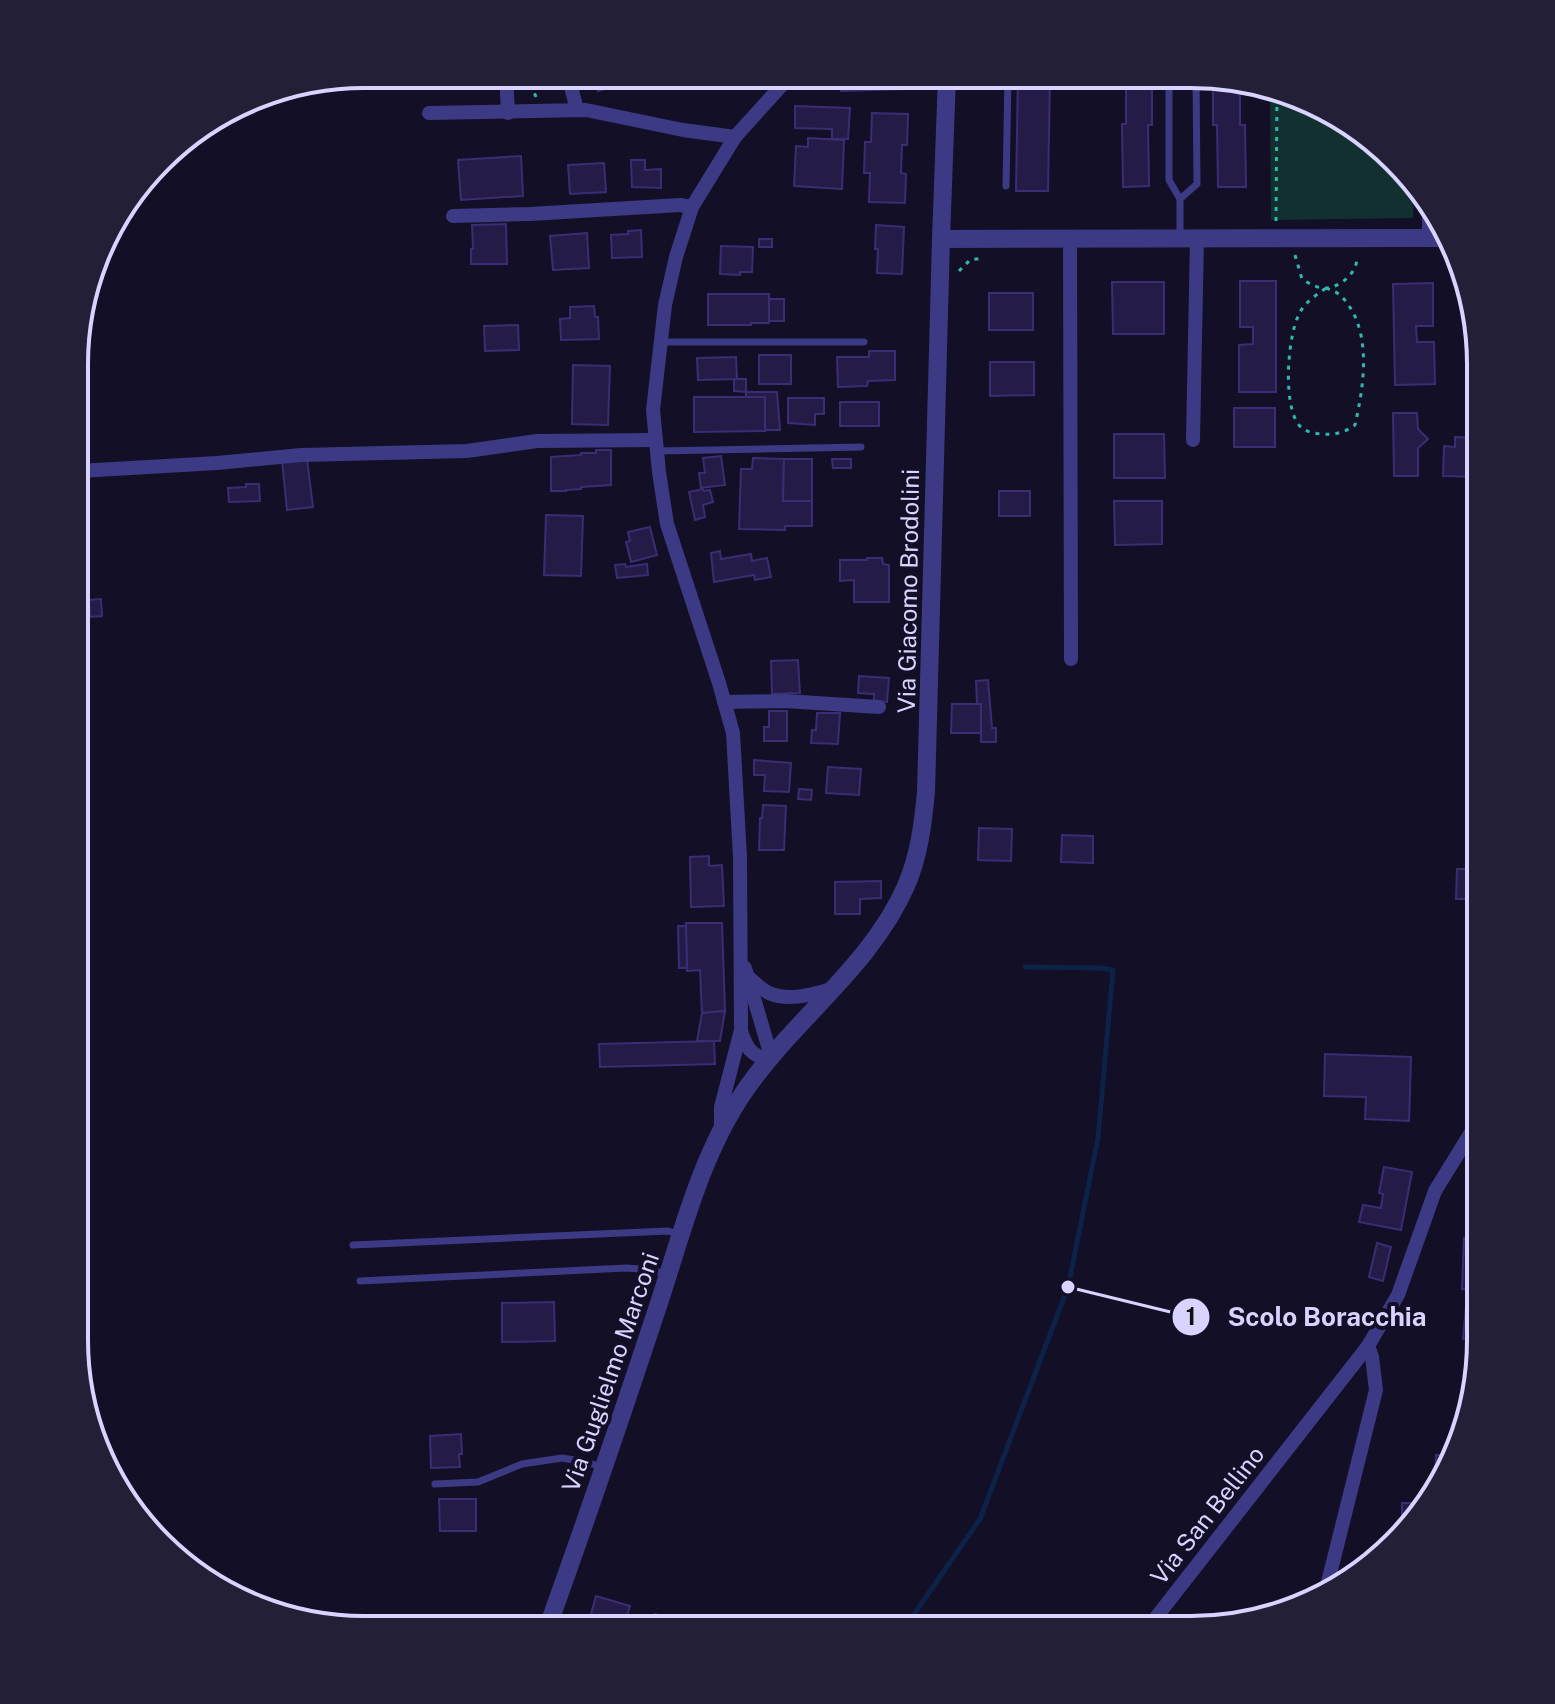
<svg xmlns="http://www.w3.org/2000/svg" width="1555" height="1704" font-family="'Public Sans',sans-serif">
<rect width="100%" height="100%" fill="#130f26"/>
<path fill="#12302f" d="M1270 91 1336 113 1414 186 1413 218 1271 220Z"/>
<g fill="none" stroke-linecap="round" stroke-linejoin="round">
<path stroke="#0c2248" stroke-width="5" d="M906 1629 917 1610 980 1519 1068 1287 1098 1138 1113 970 1101 968 1025 967"/>
</g>
<g fill="#241b47" stroke="#3b2d73" stroke-width="2">
<path d="M426 74H486V86L427 88Z"/>
<path d="M594 75H656L598 91Z"/>
<path d="M841 75 907 76 908 89 841 91Z"/>
<path d="M1018 76H1050L1048 191H1016Z"/>
<path d="M1126 76H1152V125H1148L1149 186 1123 187 1122 124H1126Z"/>
<path d="M1213 76H1229L1240 80V125H1245L1246 187H1218L1217 125H1213Z"/>
<path d="M795 106 850 108 848 139H832V129L795 128Z"/>
<path d="M872 113 908 114 907 145H902L901 173 906 174 905 203 869 202 870 173H864L865 142H871Z"/>
<path d="M808 138 844 140 842 189 794 186 796 146 808 147Z"/>
<path d="M521 156 523 196 461 200 458 160Z"/>
<path d="M631 160H645V170L661 169V188L632 187Z"/>
<path d="M604 163 606 192 570 194 568 165Z"/>
<path d="M506 224 507 264H471V249H473L472 225Z"/>
<path d="M876 225 904 227 902 274 877 273 878 249H875Z"/>
<path d="M641 230 642 257 612 258 611 235 628 234V231Z"/>
<path d="M587 233 589 268 553 270 550 236Z"/>
<rect x="759" y="239" width="13" height="8"/>
<path d="M721 246 753 247 752 272H740V275L720 274Z"/>
<path d="M1240 281H1276V392H1239V345L1253 344V327H1240Z"/>
<path d="M1112 282H1164V334H1113Z"/>
<path d="M1433 283V326H1416L1417 342H1434L1435 384 1395 385 1393 284Z"/>
<rect x="989" y="293" width="44" height="37"/>
<path d="M708 294H769V323H751V325H708Z"/>
<rect x="769" y="299" width="15" height="22"/>
<path d="M594 306 595 317H598L599 339 561 340 560 319 570 318V307Z"/>
<path d="M518 325 519 350 485 351 484 326Z"/>
<path d="M869 351H895V380L868 381 867 386 838 387 837 357H869Z"/>
<rect x="759" y="355" width="32" height="29"/>
<path d="M736 357 737 379 698 380 697 358Z"/>
<path d="M990 362H1034V395L990 396Z"/>
<path d="M573 365 610 366 608 425 572 424Z"/>
<path d="M734 379H746V392L734 391Z"/>
<path d="M746 392H777L780 430H765V397H746Z"/>
<path d="M694 397H765V431L694 432Z"/>
<path d="M788 398H824V414H815V425L788 423Z"/>
<rect x="840" y="402" width="39" height="24"/>
<rect x="1234" y="408" width="41" height="39"/>
<path d="M1393 413H1417L1418 429 1428 439 1418 448V476H1394Z"/>
<path d="M1114 434H1164L1165 478H1114Z"/>
<path d="M1455 437 1480 438V477L1443 476 1444 446 1455 447Z"/>
<path d="M596 450H611V485L581 487V489L566 490V491H551V457L581 455V453H596Z"/>
<path d="M721 456 725 485 701 488 699 473H705L703 458Z"/>
<path d="M753 458 784 459 783 501H812V526H785V530L739 529 741 469H752Z"/>
<path d="M307 459 313 507 287 510 282 461Z"/>
<path d="M784 459H812V501H783Z"/>
<path d="M832 459H851V468H833Z"/>
<path d="M246 484H259L260 501 229 502 228 488 246 487Z"/>
<path d="M703 489 704 491 710 490 713 502 703 505 705 517 695 520 689 492Z"/>
<rect x="999" y="491" width="31" height="25"/>
<path d="M1114 501H1162V544L1115 545Z"/>
<path d="M546 515 583 516 581 576 544 575Z"/>
<path d="M650 527 657 555 631 562 626 542 630 541 628 532Z"/>
<path d="M720 551 721 559 751 554 752 561 767 558 771 577 755 580 754 575 714 582 711 553Z"/>
<path d="M867 558H882L883 564 889 565V602H854V580L840 581V560H867Z"/>
<path d="M625 564 626 567 647 564 648 575 617 578 615 565Z"/>
<path d="M101 599 102 616 90 617 89 600Z"/>
<path d="M798 660 800 693 772 694 771 661Z"/>
<path d="M859 676 889 678 887 702 874 701V694L858 693Z"/>
<path d="M988 680 992 728H996V742H981V704H977L976 681Z"/>
<path d="M952 704H981V733H951Z"/>
<path d="M769 711H787V741H764V727H769Z"/>
<path d="M817 713H840L838 744 811 743 812 730H816Z"/>
<path d="M754 760 791 763 789 792 764 791 765 775H754Z"/>
<path d="M828 767 861 769 859 795 826 793Z"/>
<path d="M799 789 812 790 811 800 798 799Z"/>
<path d="M763 805 786 806 784 850H759L760 818H762Z"/>
<path d="M979 828 1012 829 1011 861 978 860Z"/>
<path d="M1062 835 1093 836V863L1061 862Z"/>
<path d="M709 856V866L722 865 724 906 691 907 690 857Z"/>
<path d="M1457 869H1469L1468 899H1456Z"/>
<path d="M881 881V898L860 899V914H835V882Z"/>
<path d="M686 923H722L725 1011 702 1013 700 970 687 971Z"/>
<path d="M678 926H686L687 968H679Z"/>
<path d="M725 1011 720 1041H697L702 1013Z"/>
<path d="M714 1041 715 1064 600 1067 599 1044Z"/>
<path d="M1325 1054 1411 1057 1409 1121 1365 1119 1366 1097 1324 1096Z"/>
<path d="M1384 1167 1412 1172 1401 1230 1359 1222 1363 1205 1381 1208 1383 1194 1379 1193Z"/>
<path d="M1464 1238H1480V1290L1462 1289Z"/>
<path d="M1377 1243 1391 1247 1383 1281 1369 1277Z"/>
<path d="M554 1302 555 1341 502 1342V1303Z"/>
<path d="M1466 1306 1480 1307V1340L1463 1339Z"/>
<path d="M461 1434 462 1454H459L460 1467 431 1468 430 1436Z"/>
<path d="M1436 1455H1451L1445 1477 1435 1476Z"/>
<path d="M439 1499H476V1531H440Z"/>
<path d="M1402 1503H1425L1402 1528Z"/>
<path d="M596 1596 630 1606 623 1629H587Z"/>
<path d="M655 1614 686 1625 685 1629H650Z"/>
</g>
<g fill="none" stroke-linecap="round" stroke-linejoin="round">
<g stroke="#2fb8b0" stroke-width="3" stroke-dasharray="4 6" stroke-linecap="butt">
<path d="M530 74 532 87 536 97"/>
<path d="M1276 221 1277 93"/>
<path d="M1295 255 1302 279C1310 284 1318 289 1327 288 1342 286 1358 272 1357 256"/>
<path d="M959 271 970 260 983 258"/>
<path d="M1326 288C1332 291 1338 292 1342 297 1373 330 1364 385 1355 425 1344 433 1334 435 1320 434 1314 433 1307 432 1302 428 1281 412 1287 329 1302 309 1308 300 1318 294 1326 288Z"/>
</g>
<g stroke="#3d3a85" stroke-width="7">
<path d="M1169 76V180L1180 199V236"/>
<path d="M1006 186 1008 76"/>
<path d="M1180 199 1197 184 1196 76"/>
<path d="M662 342H864"/>
<path d="M657 451 861 447"/>
<path d="M353 1245 668 1231 681 1235"/>
<path d="M360 1281 626 1268 654 1270 668 1276"/>
<path d="M435 1484 478 1482 522 1464 562 1458 586 1462 602 1467"/>
<path d="M506 1629H523"/>
</g>
<g stroke="#3d3a85" stroke-width="14">
<path d="M506 74 508 113"/>
<path d="M568 75 577 110"/>
<path d="M429 113 586 110 683 130 735 137"/>
<path d="M1429 200V238"/>
<path d="M453 216 530 214 680 205 692 207"/>
<path d="M1070 239 1071 659"/>
<path d="M1476 331 1477 404"/>
<path d="M1193 440 1197 238"/>
<path d="M79 471 217 463 301 455 467 451 537 441 656 440"/>
<path d="M724 702 785 701 879 707"/>
<path d="M745 968 771 1056"/>
<path d="M748 977C754 982 762 990 769 993 789 1002 813 994 832 989"/>
<path d="M741 1031C747 1049 749 1052 767 1061"/>
<path d="M721 1130V1107L741 1030 740 857 733 733 719 683 667 524 659 472 653 410 665 305 676 257 692 207 735 137 791 75"/>
<path d="M1326 1590 1376 1390 1372 1357 1368 1346"/>
<path d="M1147 1629 1368 1346 1398 1295 1435 1191 1480 1118"/>
</g>
<g stroke="#3d3a85" stroke-width="18">
<path d="M941 239 1444 238"/>
<path d="M547 1629C586 1521 623 1412 659 1303 682 1233 701 1156 742 1095 791 1021 870 968 906 886 919 856 923 824 926 792L941 239 947 76"/>
</g>
</g>
<g text-anchor="middle" dominant-baseline="central" stroke-width="8" stroke-linejoin="round" paint-order="stroke">
<g font-size="24" fill="#d9d4ff" stroke="#130f26">
<text transform="translate(908 591) rotate(-89)">Via Giacomo Brodolini</text>
<text transform="translate(610 1372) rotate(-71)">Via Guglielmo Marconi</text>
<text transform="translate(1207 1515) rotate(-52)">Via San Bellino</text>
</g>
</g>
<path d="M0 0H1555V1704H0ZM364 88H1191A276 276 0 0 1 1467 364V1340A276 276 0 0 1 1191 1616H364A276 276 0 0 1 88 1340V364A276 276 0 0 1 364 88Z" fill="#231f37" fill-rule="evenodd"/>
<path fill="none" stroke="#d9d4ff" stroke-width="4" d="M364 88H1191A276 276 0 0 1 1467 364V1340A276 276 0 0 1 1191 1616H364A276 276 0 0 1 88 1340V364A276 276 0 0 1 364 88Z"/>
<path fill="none" stroke="#d9d4ff" stroke-width="3" d="M1068 1287L1191 1317"/>
<g fill="#d9d4ff" stroke="#130f26" stroke-width="3">
<circle cx="1068" cy="1287" r="8"/>
<circle cx="1191" cy="1317" r="20"/>
</g>
<g font-size="24" text-anchor="middle" font-weight="bold" fill="#111">
<text x="1191" y="1325">1</text>
</g>
<g font-size="26" text-anchor="middle" font-weight="bold" fill="#d9d4ff" stroke="#130f26" stroke-width="8" stroke-linejoin="round" paint-order="stroke">
<text x="1327" y="1326">Scolo Boracchia</text>
</g>
</svg>
